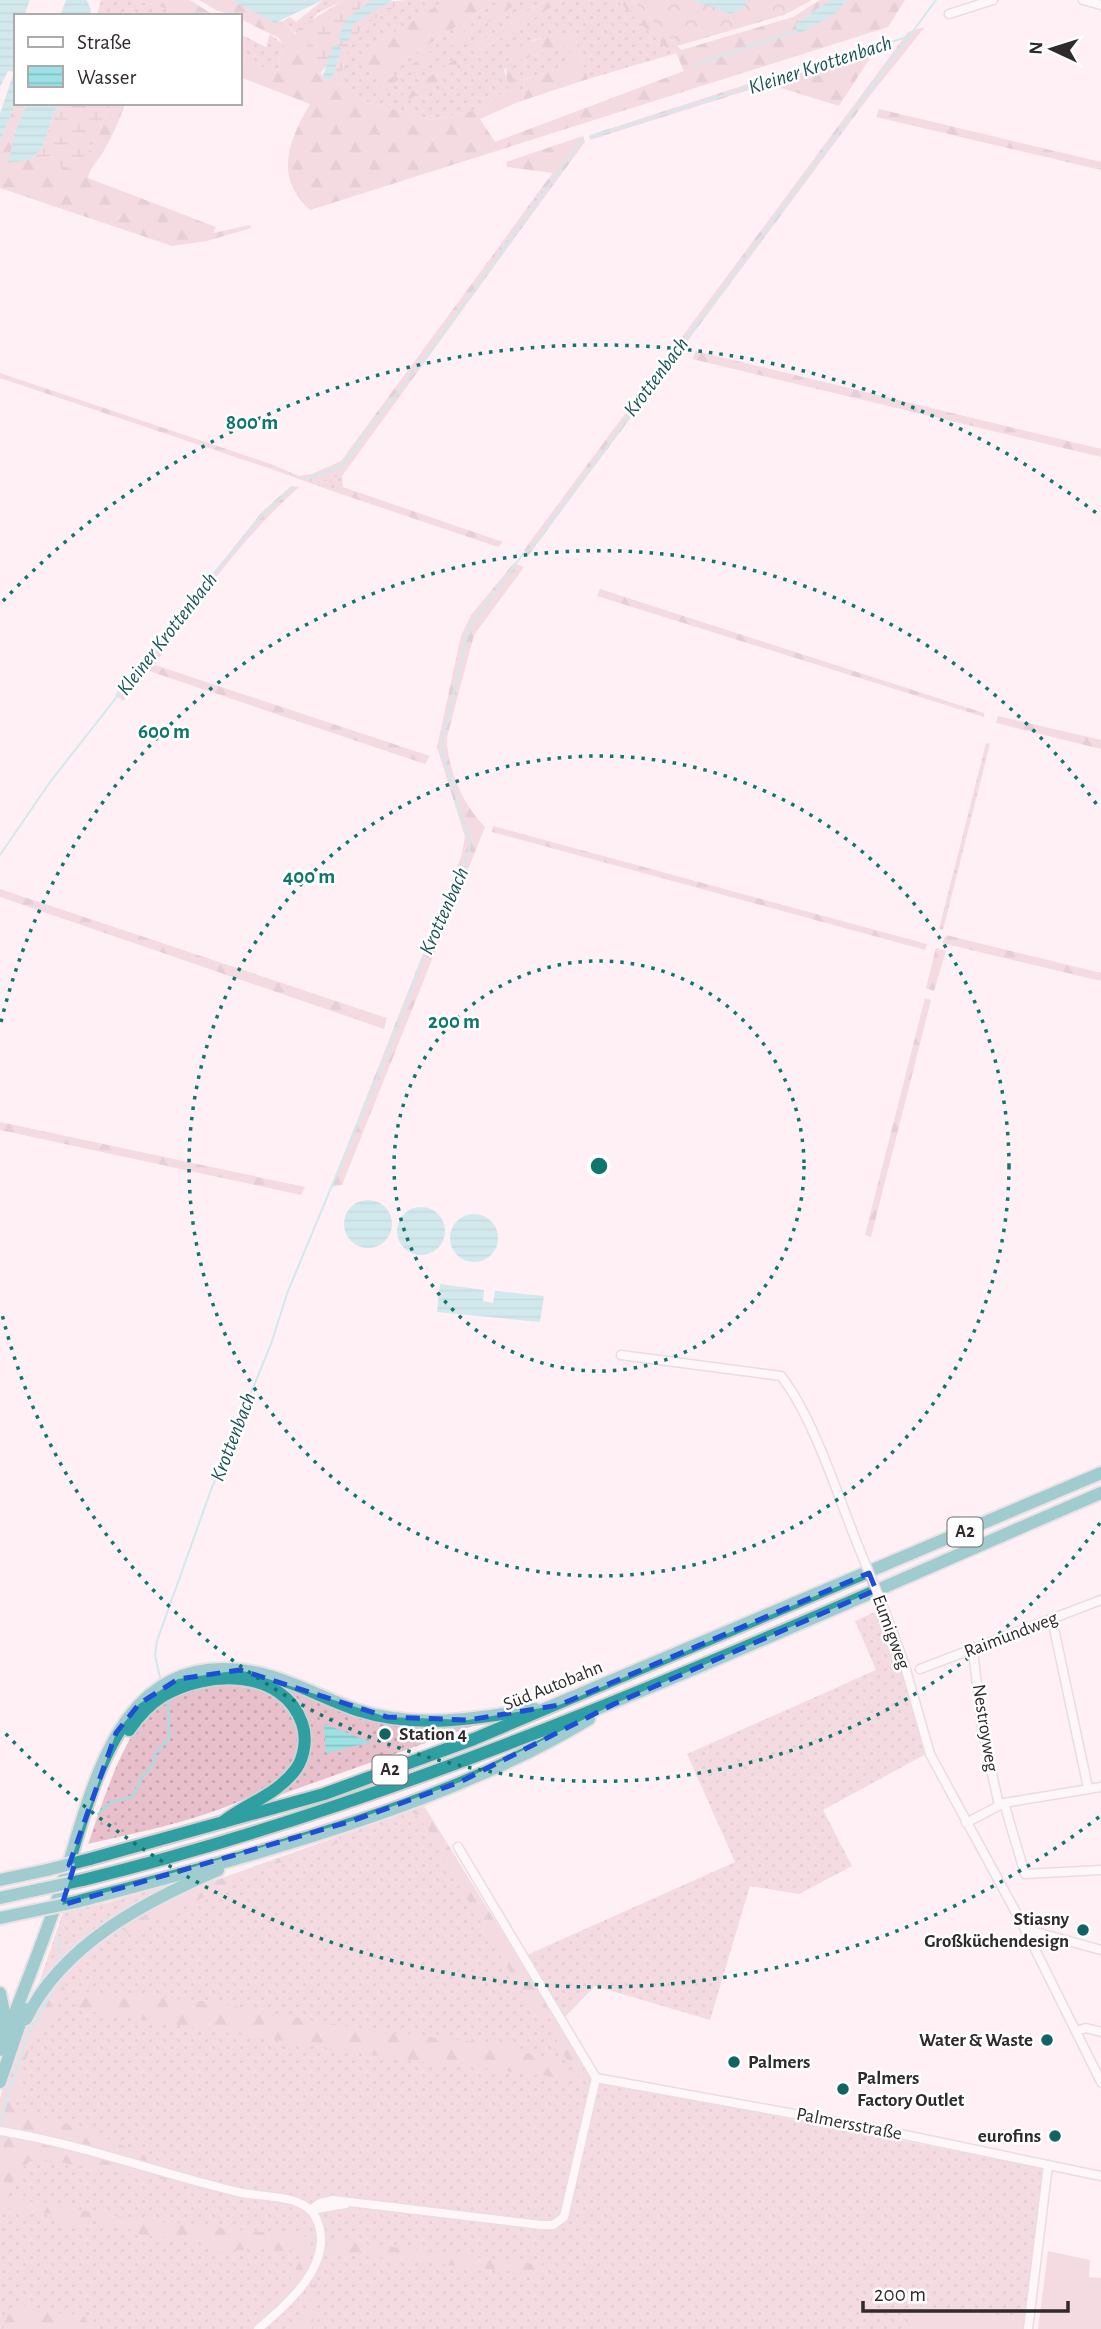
<svg xmlns="http://www.w3.org/2000/svg" width="1101" height="2329" font-family="'Alegreya Sans',sans-serif">
<defs>
<pattern id="grass-dots" width="8" height="8" patternUnits="userSpaceOnUse" patternTransform="scale(1.75)"><rect width="8" height="8" fill="#e8c0cc"/><path d="M2 2h.1M6 6h.1" fill="none" stroke="#c7a5af" stroke-width="1.8" stroke-linecap="round"/></pattern>
<pattern id="forest-firs" width="22" height="20" patternUnits="userSpaceOnUse" patternTransform="scale(1.75)"><rect width="22" height="20" fill="#e8c0cc"/><path d="M5 1l3.5 6h-7zM16 11l3.5 6h-7z" fill="#c7a5af"/></pattern>
<pattern id="wetland-marsh" width="20" height="14" patternUnits="userSpaceOnUse" patternTransform="scale(1.75)"><rect width="20" height="14" fill="#e8c0cc"/><path d="M1 5h8M5 5V1M11 12h8M15 12V8" fill="none" stroke="#c7a5af"/></pattern>
<pattern id="park-crowns" width="20" height="18" patternUnits="userSpaceOnUse" patternTransform="scale(1.75)"><rect width="20" height="18" fill="#e8c0cc"/><path d="M2 6a3 3 0 1 1 6 0M12 15a3 3 0 1 1 6 0" fill="none" stroke="#c7a5af"/></pattern>
<pattern id="water-rules" width="6" height="5" patternUnits="userSpaceOnUse" patternTransform="scale(1.75)"><rect width="6" height="5" fill="#9ce1e3"/><path d="M0 2.5h6" fill="none" stroke="#87c1c3"/></pattern>
</defs>
<rect width="100%" height="100%" fill="#fef0f4"/>
<g fill="url(#grass-dots)">
<path d="M101 0H135L193 16H97Z"/>
<path d="M323 0H344L318 13 297 34 283 21 290 17 296 22Z"/>
<path d="M406 0H446L366 50 380 76 497 0H513L472 29 523 0H545L476 45 481 50 563 0H617L666 48 677 53 588 79 573 32 533 40 504 70 509 88 481 109 431 120 360 100 350 87 341 84C346 30 363 27 406 0Z"/>
<path d="M240 34 266 47 270 34 283 44 278 63 282 70 240 64Z"/>
<path d="M568 44 574 64 523 80 524 100 518 102 511 63Z"/>
<path d="M542 187 546 195 485 279 479 274Z"/>
<path d="M271 464 299 476 312 474 313 482 342 476 343 487 338 493 268 468Z"/>
<path d="M986 743 990 744 943 930 939 929Z"/>
<path d="M879 1610 911 1692 926 1754 823 1810 852 1866 799 1894 750 1886 710 2020 595 1986 565 2017 527 1955 735 1862 687 1754 876 1670 855 1621Z"/>
<path d="M263 1677 357 1714 487 1721 271 1798 301 1764 303 1715Z"/>
<path d="M219 1685C247 1687 278 1689 293 1717 336 1801 137 1831 88 1844 102 1805 124 1729 158 1705 176 1692 198 1690 219 1685Z"/>
<path d="M424 1806 594 2081 1043 2168 1024 2329H0V2098L26 2026 46 1992 86 1951 138 1916 194 1888Z"/>
<path d="M186 1879 128 1911 36 1992 63 1912 110 1902Z"/>
</g>
<g fill="url(#forest-firs)">
<path d="M135 0H190L215 16H193Z"/>
<path d="M199 0H232L275 22 283 21 296 34 298 28H313L322 78 350 87 360 100 431 120 481 109 509 88C495 42 538 39 573 32L588 79 524 100 523 80 573 64 568 45 512 63 518 102 480 119 495 142 684 71 676 53 666 48 617 0H632L681 50 793 17 820 0H830L796 24 835 13 847 0H905L888 27 310 210C273 177 289 140 310 104L240 77V63L281 70 278 63 283 44 279 38 240 19V16L218 11Z"/>
<path d="M446 0H497L380 76H373L364 60 366 50Z"/>
<path d="M513 0H523L382 90 380 85Z"/>
<path d="M545 0H563L481 50 476 45Z"/>
<path d="M925 27 868 98 528 556 524 550 908 32Z"/>
<path d="M881 41 839 106 781 88 774 82 590 140V135Z"/>
<path d="M465 53V58L451 73 410 99 401 96Z"/>
<path d="M16 103H27L16 129 31 159 51 156 60 166 91 149 111 103H125C120 121 111 138 102 154 96 163 90 167 88 178L216 227 213 233 250 225 251 228 207 241 172 246 0 188V141Z"/>
<path d="M879 109 1101 162V170L876 117Z"/>
<path d="M583 136 585 142 546 195 542 187 553 173 507 167 506 162Z"/>
<path d="M479 274 485 279 342 476 312 482V474L341 461Z"/>
<path d="M696 351 1101 449V457L692 359Z"/>
<path d="M0 373 271 464 268 468 0 378Z"/>
<path d="M291 486 299 487C245 535 193 604 155 665L430 756 425 764 146 670 123 701 115 695 262 512Z"/>
<path d="M343 487 503 542 498 547 338 493Z"/>
<path d="M514 563 524 567 474 635 447 737C447 769 463 805 485 827L342 1185 331 1187 461 857 465 837 437 747 461 636 471 615Z"/>
<path d="M600 589 984 713V717L597 596Z"/>
<path d="M998 716 1101 740V749L996 723Z"/>
<path d="M493 826 927 944 925 950 492 832Z"/>
<path d="M0 889 387 1018 384 1029 0 897Z"/>
<path d="M946 935 1101 973V981L942 943Z"/>
<path d="M936 948 946 951 934 991 926 988Z"/>
<path d="M925 998 931 1000 871 1237 865 1235Z"/>
<path d="M0 1122 305 1187 301 1195 0 1130Z"/>
<path d="M424 1806 583 2064 577 2079 415 2061 74 2009 78 1991 210 2002 351 2027 520 2048 527 2054 554 2058 560 2069 574 2071 559 2047 551 2021 549 2017 535 2014 442 1856 440 1842 412 1811Z"/>
<path d="M339 1837 340 1842 272 1865 127 1934 123 1927 194 1888Z"/>
<path d="M57 1979 65 1989 49 2028C23 2041 21 2084 15 2109L89 2131 177 2169 172 2181 34 2158 23 2167 6 2192 12 2198 134 2219 311 2237C312 2269 294 2294 267 2309 282 2291 298 2274 302 2250L278 2251 258 2246 254 2249 213 2252 205 2241 140 2235 135 2230 89 2220 71 2228 56 2214 12 2211 0 2199C0 2168 0 2125 1 2096 9 2056 30 2009 57 1979Z"/>
<path d="M331 2240 544 2265 543 2275 329 2252Z"/>
<path d="M316 2283 317 2300 312 2329H294L311 2304V2288Z"/>
<path d="M28 2306C46 2316 65 2311 85 2317L90 2329H3L7 2317 16 2307Z"/>
</g>
<g fill="url(#wetland-marsh)">
<path d="M344 0H372L347 19 353 23 387 2 406 0C363 27 346 30 341 84L331 81 342 49 321 72 322 78 303 60 312 28H298Z"/>
<path d="M58 103H111L91 149 71 169 60 166 51 156 31 159 42 148Z"/>
</g>
<path fill="url(#park-crowns)" d="M632 0H812L784 15 677 46Z"/>
<g fill="#e8c0cc">
<path d="M1048 2251 1090 2260 1089 2277 1101 2278V2329H1038Z"/>
<path d="M909 2305 1022 2318 1021 2329H907Z"/>
</g>
<g fill="url(#water-rules)">
<path d="M0 0H30L24 16H16V103L0 141V114L14 72 8 71 0 87Z"/>
<path d="M66 0H87L91 10 89 16H60Z"/>
<path d="M232 0H323L275 23Z"/>
<path d="M372 0H393L354 23 348 41 342 42 338 37 347 18Z"/>
<path d="M693 0H747L744 8 731 14Z"/>
<path d="M830 0H847L836 13 799 34 796 31V24Z"/>
<path d="M334 43 342 49 331 81 322 78Z"/>
<path d="M27 103H58L42 148 31 159 8 163 16 129Z"/>
<circle cx="368" cy="1224" r="24"/>
<circle cx="421" cy="1231" r="24"/>
<circle cx="474" cy="1238" r="24"/>
<path d="M440 1284 484 1290 483 1301 493 1303 495 1291 544 1296 540 1322 437 1312Z"/>
<path d="M324 1724 371 1742 326 1753Z"/>
</g>
<g fill="none" stroke-linecap="round" stroke-linejoin="round">
<g stroke="#9ce1e3" stroke-width="2">
<path d="M694 65 796 31"/>
<path d="M727 94 910 36"/>
<path d="M590 137 725 95"/>
<path d="M307 479 340 467 362 441 363 436 429 353 583 138"/>
<path d="M0 855 50 782 200 591 264 513 293 488"/>
<path d="M161 1682 155 1655 157 1641 211 1490 271 1344 288 1291 386 1056 432 934 442 921 468 856 470 843 441 747 469 628 523 554 532 548 936 0"/>
<path d="M98 1814 110 1803 133 1796 143 1776 154 1764 155 1754 169 1738 168 1700"/>
<path d="M59 1937 61 1961"/>
<path d="M0 2124 26 2039 59 1980"/>
</g>
<g stroke="#d4c3c8" stroke-width="11">
<g id="minor">
<path d="M1083 0 1101 5"/>
<path d="M949 14 993 0"/>
<path d="M621 1355 781 1376C814 1418 838 1497 859 1548"/>
<path d="M887 1617 904 1663 930 1754 1025 1929 1101 2082"/>
<path d="M1052 1619 1088 1788"/>
<path d="M973 1650 982 1729 999 1805"/>
<path d="M920 1669 1101 1600"/>
<path d="M1004 1803 1025 1874 1101 1870"/>
<path d="M966 1823 1004 1803 1101 1787"/>
<path d="M1025 1929 1101 1950"/>
<path d="M1076 2031 1086 2028 1101 2032"/>
<path d="M596 2078 871 2128 1101 2176"/>
<path d="M0 2131C81 2144 158 2173 238 2192 261 2198 304 2193 316 2218 337 2262 287 2305 258 2329"/>
<path d="M310 2210 320 2203 333 2200 541 2225H553L564 2217 596 2078 458 1847"/>
<path d="M310 2210 346 2204"/>
<path d="M1028 2329 1048 2165"/>
</g>
</g>
<g stroke="#d2d0d1" stroke-width="16">
<g id="highway">
<path d="M129 1730C138 1717 150 1704 163 1696 206 1670 283 1668 302 1723 307 1737 305 1756 296 1769 277 1795 247 1803 223 1822"/>
<path d="M90 1859 324 1794 474 1739 1101 1473"/>
<path d="M0 1880 47 1870"/>
<path d="M83 1880C438 1793 767 1636 1101 1493"/>
<path d="M0 1898 41 1889"/>
<path d="M76 1902C242 1858 442 1808 589 1719"/>
<path d="M0 1918 33 1911"/>
<path d="M0 1993 4 2012 3 2031"/>
<path d="M26 2019C63 1944 144 1902 218 1870"/>
<path d="M0 2050C21 1998 42 1945 60 1892 93 1791 116 1639 263 1674 295 1682 325 1699 357 1710 416 1729 475 1719 535 1709"/>
<path d="M0 2082 25 2009"/>
</g>
</g>
<use href="#minor" stroke="#fff" stroke-width="8"/>
<use href="#highway" stroke="#309fa2" stroke-width="12"/>
<g stroke="#d4c3c8" stroke-width="11" stroke-linecap="butt">
<path id="minor-bridge" d="M859 1548 887 1617"/>
</g>
<g stroke="#d2d0d1" stroke-width="16" stroke-linecap="butt">
<g id="highway-bridge">
<path d="M47 1870 90 1859"/>
<path d="M41 1889 83 1880"/>
<path d="M33 1911 76 1902"/>
</g>
</g>
<use href="#minor-bridge" stroke="#fff" stroke-width="8"/>
<use href="#highway-bridge" stroke="#309fa2" stroke-width="12"/>
</g>
<path d="M0 0H1101V2329H0ZM869 1573 876 1590 614 1704 460 1782 352 1821 62 1905 75 1863 69 1865 116 1733 139 1704 178 1679 240 1670 387 1717 468 1720 559 1705Z" fill="#fef0f4" fill-opacity=".55" fill-rule="evenodd"/>
<path fill="none" stroke="#1d4ed8" stroke-width="5" stroke-dasharray="14 9" stroke-linejoin="round" d="M869 1573 876 1590 614 1704 460 1782 352 1821 62 1905 75 1863 69 1865 116 1733 139 1704 178 1679 240 1670 387 1717 468 1720 559 1705Z"/>
<g fill="none" stroke="#0f766e" stroke-width="3.5" stroke-dasharray="3.5 7">
<circle cx="599" cy="1166" r="205"/>
<circle cx="599" cy="1166" r="410"/>
<path d="M1100 1523A615 615 0 0 1 1 1310M1 1022A615 615 0 0 1 1100 809"/>
<path d="M1099 1817A821 821 0 0 1 3 1731M3 601A821 821 0 0 1 1099 515"/>
</g>
<g fill="#136365" stroke="#fff" stroke-width="2.5">
<circle cx="385" cy="1734" r="7"/>
<circle cx="1083" cy="1930" r="7"/>
<circle cx="1047" cy="2040" r="7"/>
<circle cx="734" cy="2062" r="7"/>
<circle cx="843" cy="2089" r="7"/>
<circle cx="1055" cy="2136" r="7"/>
</g>
<g text-anchor="middle" dominant-baseline="central" stroke-width="5" stroke-linejoin="round" paint-order="stroke">
<g fill="#fff" stroke="#6f6a6b" stroke-width="2">
<rect x="947.5" y="1517.5" width="35" height="29" rx="5"/>
<rect x="372.5" y="1755.5" width="35" height="29" rx="5"/>
</g>
<g font-size="18" font-weight="bold" fill="#312a2c">
<text x="965" y="1532">A2</text>
<text x="390" y="1770">A2</text>
</g>
<g font-size="19" fill="#312a2c" stroke="#fff">
<text transform="translate(891 1632) rotate(70)">Eumigweg</text>
<text transform="translate(1011 1635) rotate(-21)">Raimundweg</text>
<text transform="translate(553 1686) rotate(-22)">Süd Autobahn</text>
<text transform="translate(985 1728) rotate(81)">Nestroyweg</text>
<text transform="translate(849 2124) rotate(11)">Palmersstraße</text>
</g>
<g font-size="19" font-weight="bold" fill="#312a2c" stroke="#fff" text-anchor="start">
<text x="399" y="1734">Station 4</text>
<text x="1069" y="1919" text-anchor="end">Stiasny<tspan x="1069" dy="22">Großküchendesign</tspan></text>
<text x="1033" y="2040" text-anchor="end">Water &amp; Waste</text>
<text x="748" y="2062">Palmers</text>
<text x="857" y="2078">Palmers<tspan x="857" dy="22">Factory Outlet</tspan></text>
<text x="1041" y="2136" text-anchor="end">eurofins</text>
</g>
<g font-size="21" font-style="italic" fill="#195456" stroke="#fff">
<text transform="translate(820 65) rotate(-18)">Kleiner Krottenbach</text>
<text transform="translate(656 377) rotate(-53)">Krottenbach</text>
<text transform="translate(167 634) rotate(-52)">Kleiner Krottenbach</text>
<text transform="translate(444 911) rotate(-66)">Krottenbach</text>
<text transform="translate(233 1437) rotate(-69)">Krottenbach</text>
</g>
</g>
<circle cx="599" cy="1166" r="10" fill="#0f766e" stroke="#fff" stroke-width="3.5"/>
<g font-size="21" text-anchor="middle" font-weight="bold" fill="#0f766e" stroke="#fff" stroke-width="5" stroke-linejoin="round" paint-order="stroke">
<text x="252" y="429">800 m</text>
<text x="164" y="738">600 m</text>
<text x="309" y="883">400 m</text>
<text x="454" y="1028">200 m</text>
</g>
<rect x="14" y="14" width="228" height="91" fill="#ffffff" stroke="#adaaab" stroke-width="2"/>
<rect x="28" y="37" width="35" height="10" fill="#ffffff" stroke="#adaaab" stroke-width="2"/>
<text x="77" y="49" font-size="21" fill="#312a2c">Straße</text>
<rect x="28" y="66" width="35" height="21" fill="url(#water-rules)" stroke="#adaaab" stroke-width="2"/>
<text x="77" y="84" font-size="21" fill="#312a2c">Wasser</text>
<g transform="translate(1052 49) rotate(274)" stroke="#ffffff" stroke-width="5" paint-order="stroke">
<path d="M0-5L12 26L0 18L-12 26Z" fill="#312a2c"/>
<text y="-10" font-size="19" font-weight="bold" text-anchor="middle" fill="#312a2c">N</text>
</g>
<path d="M863 2301v10h205v-10" fill="none" stroke="#312a2c" stroke-width="3.5"/>
<text x="874" y="2301" font-size="21" fill="#312a2c" stroke="#ffffff" stroke-width="5" paint-order="stroke">200 m</text>
</svg>
